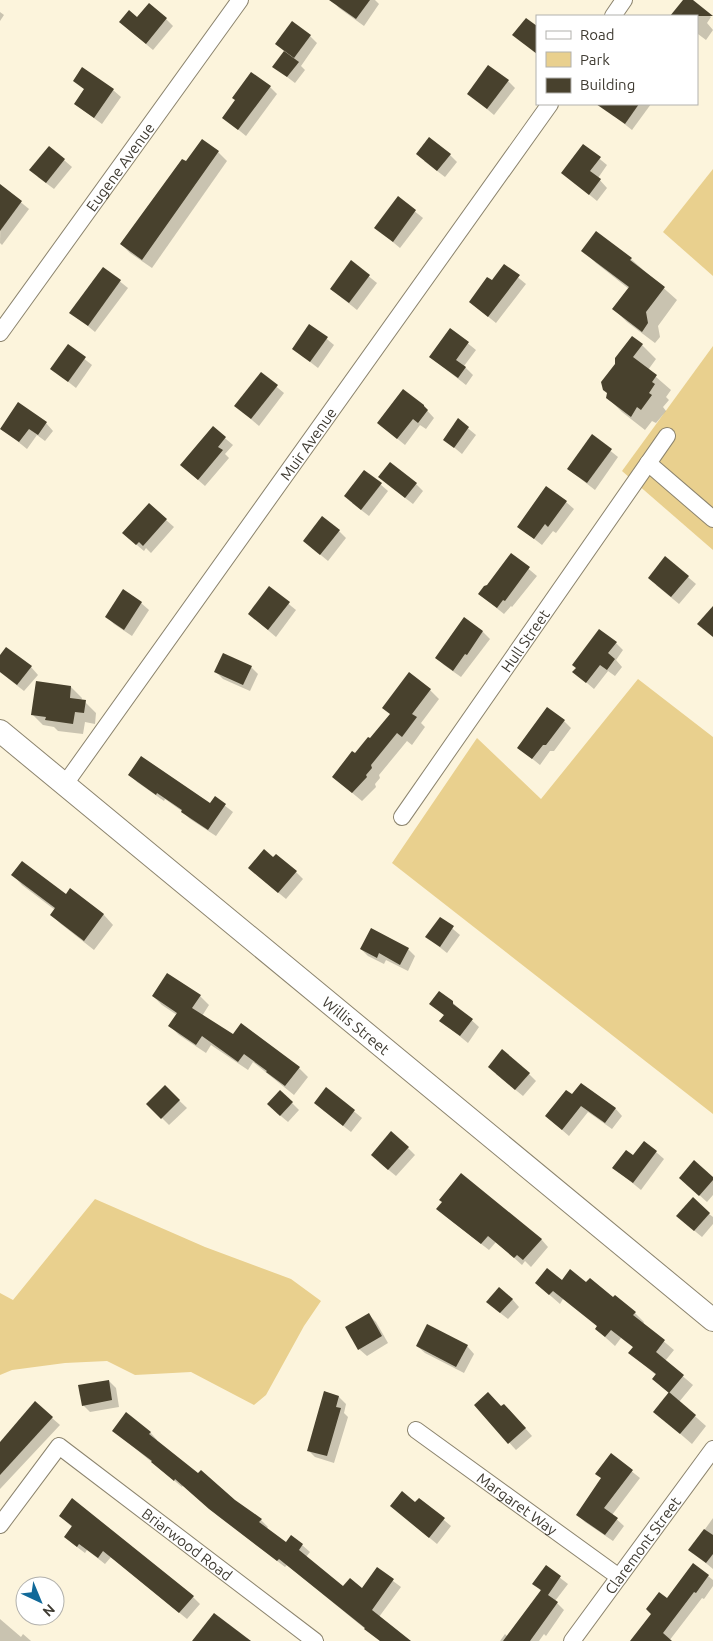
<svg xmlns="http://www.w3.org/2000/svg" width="713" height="1641" font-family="Ubuntu,sans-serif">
<rect width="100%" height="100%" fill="#fcf4dc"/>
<g fill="#e9d08e">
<path d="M713 169V276L663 232Z"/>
<path d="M713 346V550L622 471Z"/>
<path d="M638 679 713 737V1114L392 863 477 738 541 799Z"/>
<path d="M95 1199 205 1247 291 1279 321 1301 304 1326 266 1395 254 1405 191 1372 135 1375 107 1361 65 1363 12 1370 0 1375V1293L13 1300Z"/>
</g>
<g fill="#0003">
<path d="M332 0H375L379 4 364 26 339 8Z"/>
<path d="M684 0H691L711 17 707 23 713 30 706 40 698 34 697 36V16H672Z"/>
<path d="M0 12 4 15 0 21Z"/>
<path d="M137 19H166L173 26 153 50 128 29Z"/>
<path d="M310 36 317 43 301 66 305 70 295 83 274 67 285 52 276 44Z"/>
<path d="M83 69 113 90 121 97 102 124 83 110 76 103 85 90 75 81Z"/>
<path d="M508 81 515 88 494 115 469 94Z"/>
<path d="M270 87 277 94 246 136 224 118Z"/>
<path d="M611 104H651L632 130 607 110Z"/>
<path d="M584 146 607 165 598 178 607 188 597 201 563 173Z"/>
<path d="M49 147 72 167 54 189 38 177Z"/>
<path d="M218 152 227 161 152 268 130 253 121 244 187 163Z"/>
<path d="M450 155 457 162 445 177 424 161Z"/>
<path d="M1 186 29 209 2 245 0 243Z"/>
<path d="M398 198 423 218 400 248 376 228Z"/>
<path d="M583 250 631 259 677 300 658 326 660 337 655 343 627 322 614 309 629 289 596 263Z"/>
<path d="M351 262 377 283 357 310 331 289Z"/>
<path d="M504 266 526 284 496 323 470 302 492 282Z"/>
<path d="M103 268 128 288 95 332 71 312Z"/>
<path d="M310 325 334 345 318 368 293 349Z"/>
<path d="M450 329 476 350 464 366 473 375 466 385 430 357Z"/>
<path d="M642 345 656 359 648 370 671 390 666 397 669 400 663 407 666 411 656 423 652 421 645 430 622 412 608 398 616 365Z"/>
<path d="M68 346 92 365 76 388 52 369Z"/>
<path d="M261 374 284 393 259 426 236 406Z"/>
<path d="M423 406 434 418 426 429 420 425 405 445 378 423Z"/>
<path d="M458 420 476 435 462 454 444 439Z"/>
<path d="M46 423 53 431 45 441 37 435 27 449 1 428Z"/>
<path d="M213 428 233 445 225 454 229 458 205 486 189 472Z"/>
<path d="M592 436 618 457 595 490 568 469Z"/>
<path d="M365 471 388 491 369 516 352 503Z"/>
<path d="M387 484H416L423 491 413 504Z"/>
<path d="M566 502 574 509 556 533 553 531 542 545 519 527Z"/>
<path d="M149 505 174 527 151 553 146 548 144 551 131 540Z"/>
<path d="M339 531 346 538 328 561 304 541Z"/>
<path d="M512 555 537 576 512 607 511 606 504 614 479 594 487 586Z"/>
<path d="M666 558 696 584 679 604 656 585Z"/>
<path d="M269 588 296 610 276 637 249 614Z"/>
<path d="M124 591 141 603 149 610 132 636 114 624 107 617Z"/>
<path d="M464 619 483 632 490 639 461 677 444 665 437 658Z"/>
<path d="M616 643 623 650 616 660 622 667 615 676 608 671 594 689 574 672Z"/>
<path d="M0 657 31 667 38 675 24 691 0 672Z"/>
<path d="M251 667 258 674 250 691 223 679 216 672Z"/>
<path d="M37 682 71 687 82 698 81 701 85 702 96 713 95 724 85 722 83 734 58 731 54 727 43 725 32 714Z"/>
<path d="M430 690 439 699 421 723 425 727 412 745 407 741 379 775 380 778 375 784 376 787 362 801 333 777 370 740Z"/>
<path d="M564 721 571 728 554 751H550L540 765 519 748Z"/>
<path d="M130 774 210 805 215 798 233 812 216 836 190 819 183 812 165 799 164 801 137 782Z"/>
<path d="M273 859 296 872 303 879 286 899 257 875Z"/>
<path d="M13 875 66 896 70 890 104 915 113 925 94 950 61 924 52 915 55 910 22 885Z"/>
<path d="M440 918 460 935 447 953 427 937Z"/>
<path d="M361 949H408L415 956 408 971 386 960 384 964 368 956Z"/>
<path d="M153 996H200L209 1005 202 1016 233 1036 299 1068 308 1077 294 1095 253 1062 248 1070 211 1045 206 1053 179 1035 170 1026 177 1015 162 1005Z"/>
<path d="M452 1002 479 1027 468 1043 441 1021 445 1016 431 1004Z"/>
<path d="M496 1074H529L536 1081 523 1096Z"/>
<path d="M165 1087 187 1108 169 1125 148 1104Z"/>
<path d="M327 1089 362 1118 351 1132 323 1110Z"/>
<path d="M572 1096 615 1108 622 1116 612 1129 588 1112 569 1136 546 1116Z"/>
<path d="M292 1103 299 1110 288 1122 275 1111Z"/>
<path d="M408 1148 415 1155 396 1176 379 1162Z"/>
<path d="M656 1152 664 1159 641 1190 614 1168Z"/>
<path d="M713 1178V1195L707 1202 688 1185Z"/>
<path d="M709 1214 713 1217V1224L702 1237 685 1223Z"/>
<path d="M445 1216 541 1239 548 1247 531 1267 525 1261 522 1265 496 1242 489 1250Z"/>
<path d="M562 1282 586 1284 614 1299 635 1313 644 1322 643 1324 674 1350 665 1361 693 1385 679 1402 706 1426 692 1444 655 1412 669 1393 653 1379 656 1375 630 1353 634 1348 621 1338 615 1346 596 1329 598 1327 563 1299 560 1304 536 1283Z"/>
<path d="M512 1299 519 1307 508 1319 495 1309Z"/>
<path d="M369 1315 376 1322 388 1343 367 1356 359 1349 347 1328Z"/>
<path d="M417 1346H467L474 1354 464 1373 425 1353Z"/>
<path d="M109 1381 116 1388 119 1407 90 1412 83 1405Z"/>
<path d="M325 1393 339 1397 346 1404 344 1413 348 1417 334 1463 315 1457 308 1450Z"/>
<path d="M35 1403 60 1425 0 1489V1444Z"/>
<path d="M475 1405 501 1408 511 1412 532 1436 516 1450Z"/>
<path d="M114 1431 150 1432 157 1440 156 1441 198 1475 261 1520 268 1527 266 1529 287 1544 292 1537 302 1545 310 1552 306 1557 344 1588 362 1589 377 1569 401 1587 379 1617 409 1641H380L287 1565 285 1567 218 1516 183 1485 182 1487Z"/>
<path d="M611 1455 640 1478 612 1515 624 1526 613 1541 585 1522 578 1515 602 1479Z"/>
<path d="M419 1499 451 1526 437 1544 391 1506 415 1504Z"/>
<path d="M60 1516 193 1597 200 1604 187 1619 111 1557 105 1564 87 1550 85 1553 73 1544 66 1537 73 1528Z"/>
<path d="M713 1518V1569L690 1550Z"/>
<path d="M546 1567 568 1584 555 1601 564 1610 546 1636 544 1634 539 1641H500L505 1634 508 1637 541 1591 534 1583Z"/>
<path d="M708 1576 713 1580V1586L704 1599 702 1598 669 1641H637L668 1600Z"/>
<path d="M0 1619 21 1637 23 1634 31 1641H0Z"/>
</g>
<g fill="#48412d">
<path d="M329 0H370L356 19Z"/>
<path d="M683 0H693L713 16H670Z"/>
<path d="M149 3 167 18 146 44 119 22 129 10 137 17Z"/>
<path d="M526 18 537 26V54L512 35Z"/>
<path d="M292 21 311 35 294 58 275 44Z"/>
<path d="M284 51 299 62 287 77 272 67Z"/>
<path d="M488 65 509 80 487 109 467 94Z"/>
<path d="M82 67 114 89 94 118 74 104 84 89 73 81Z"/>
<path d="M251 72 271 86 238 130 222 118 235 100 232 98Z"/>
<path d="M596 104H639L625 124Z"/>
<path d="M429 137 451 154 437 171 416 154Z"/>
<path d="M202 139 219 151 142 260 120 244 182 159 186 161Z"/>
<path d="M583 144 601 157 590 171 601 179 589 195 561 173Z"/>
<path d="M49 146 65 159 46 183 29 170Z"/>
<path d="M0 184 22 201 0 231Z"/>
<path d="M398 196 416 210 393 242 374 228Z"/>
<path d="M596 231 632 258 630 260 665 287 646 312 648 323 642 332 612 309 629 287 581 251Z"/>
<path d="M351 260 370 275 349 303 330 289Z"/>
<path d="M504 264 520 275 488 317 469 302 487 277 492 280Z"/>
<path d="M103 267 121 280 88 326 69 313Z"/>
<path d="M309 324 328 337 310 362 292 349Z"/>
<path d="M450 328 469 342 456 360 466 367 458 378 429 357Z"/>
<path d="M632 336 643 344 633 357 657 375 652 382 655 384 649 393 652 395 641 410 637 407 631 417 606 398 607 393 603 390 601 382 615 364V358Z"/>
<path d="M68 344 86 357 68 382 50 369Z"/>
<path d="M261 372 278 385 251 419 234 406Z"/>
<path d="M403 389 424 405V406L428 410 418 423 413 419 397 439 377 423Z"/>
<path d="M18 402 47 422 38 435 29 429 19 442 0 429Z"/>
<path d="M458 418 469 427 454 448 443 440Z"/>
<path d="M213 426 226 437 218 447 223 450 198 480 180 465Z"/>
<path d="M592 434 612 449 587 483 567 469Z"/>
<path d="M390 462 417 483 405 498 378 477Z"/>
<path d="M364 470 382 483 361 510 344 496Z"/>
<path d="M546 486 567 501 548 527 545 524 534 539 517 527Z"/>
<path d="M149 503 167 519 143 546 139 542 136 545 122 533Z"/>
<path d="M322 516 340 530 320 555 303 541Z"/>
<path d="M511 553 530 567 505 601 503 600 497 608 478 594 484 586 487 585Z"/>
<path d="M665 556 689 576 671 597 648 578Z"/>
<path d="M269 586 290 602 268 630 248 614Z"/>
<path d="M123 589 142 602 124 630 105 617Z"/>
<path d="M713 606V637L697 624Z"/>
<path d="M464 617 483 631 467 655 465 654 453 671 435 658Z"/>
<path d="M599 629 617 642 608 653 615 659 607 670 600 665 586 683 572 672 576 668 572 665Z"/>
<path d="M6 647 32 666 17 685 0 672V655Z"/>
<path d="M223 653 252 666 243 685 214 672Z"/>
<path d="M409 672 431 689 412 714 417 717 402 737 397 733 371 765 372 768 366 775 367 777 352 793 332 777 352 751 355 753 368 737 370 738 390 714 382 708Z"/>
<path d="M36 681 71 686 70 698 86 700 84 713 75 712 73 724 45 720 46 717 31 715Z"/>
<path d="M547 707 565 720 546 745H543L532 759 517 748Z"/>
<path d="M141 756 210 803 215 796 226 804 208 830 181 812 182 810 157 793 156 795 128 775Z"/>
<path d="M264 849 273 857 276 854 297 871 278 893 248 868Z"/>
<path d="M22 861 66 894 70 888 104 914 84 941 50 915 55 908 11 875Z"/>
<path d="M440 917 454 926 440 947 425 937Z"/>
<path d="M371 928 409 948 400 965 379 953 377 958 360 949Z"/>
<path d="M167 973 201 995 192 1008 233 1034 241 1023 300 1067 285 1086 266 1072 267 1071 244 1054 238 1062 202 1036 196 1045 168 1026 177 1013 152 996Z"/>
<path d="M439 991 453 1001V1004L473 1019 460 1036 439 1021 444 1015 429 1004Z"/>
<path d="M502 1049 530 1073 515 1090 488 1067Z"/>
<path d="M581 1083 616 1108 605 1123 581 1106 562 1130 545 1116 566 1090 572 1094Z"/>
<path d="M165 1085 180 1100 161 1119 146 1104Z"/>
<path d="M326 1087 355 1110 343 1126 314 1103Z"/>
<path d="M280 1090 293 1102 280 1116 267 1104Z"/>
<path d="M391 1131 409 1147 388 1170 371 1155Z"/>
<path d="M644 1141 657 1151 633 1183 612 1168 626 1150 633 1155Z"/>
<path d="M694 1160 713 1177V1180L699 1196 679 1178Z"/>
<path d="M461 1173 542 1239 523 1260 517 1255 514 1258 488 1236 481 1244 436 1209 442 1202 439 1200Z"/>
<path d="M693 1197 710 1213 694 1231 676 1216Z"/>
<path d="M547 1268 562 1280 570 1269 586 1282 590 1278 613 1297 615 1295 636 1312 633 1315 665 1340 656 1352 684 1375 669 1393 652 1379 656 1374 628 1353 633 1347 611 1330 605 1337 595 1329 597 1326 553 1291 549 1295 535 1283Z"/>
<path d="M499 1287 513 1299 500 1313 486 1302Z"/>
<path d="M369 1313 382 1336 358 1350 345 1327Z"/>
<path d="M427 1324 468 1345 456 1367 416 1346Z"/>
<path d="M109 1380 112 1400 82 1406 78 1385Z"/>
<path d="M324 1391 339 1396 336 1407 341 1408 327 1456 307 1451Z"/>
<path d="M488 1392 501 1406 504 1404 526 1428 508 1444 474 1405Z"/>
<path d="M669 1392 696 1415 680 1434 653 1412Z"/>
<path d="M35 1401 53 1417 0 1475V1442Z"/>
<path d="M126 1412 151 1432 149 1434 198 1473 201 1470 235 1500 262 1519 259 1522 286 1542 291 1535 303 1544 299 1550 343 1586 350 1578 362 1588 377 1567 394 1579 372 1610 411 1641H380L364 1629 365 1628 279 1559 277 1561 209 1509 175 1479 174 1481 151 1462 152 1461 112 1431Z"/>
<path d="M611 1453 633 1470 604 1508 618 1518 605 1535 576 1515 601 1478 595 1474Z"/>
<path d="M402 1491 415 1502 419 1498 445 1518 429 1538 390 1506Z"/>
<path d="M72 1498 194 1596 179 1613 103 1551 98 1558 79 1544 77 1547 64 1537 72 1526 59 1516Z"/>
<path d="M704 1529 713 1535V1554L706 1563 688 1550Z"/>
<path d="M693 1563 709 1575 696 1593 694 1592 663 1633 672 1641H630L651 1614 646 1609 659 1592 667 1598Z"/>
<path d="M546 1565 561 1576 548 1595 558 1602 530 1641H503L541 1590 532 1584Z"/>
<path d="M214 1613 251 1641H192Z"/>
</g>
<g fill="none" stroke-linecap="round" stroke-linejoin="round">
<g stroke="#8c846e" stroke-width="18">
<g id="street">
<path d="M613 16 624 0"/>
<path id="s1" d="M0 333 240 0"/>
<path d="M648 463 713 519"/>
<path id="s2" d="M65 784 550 104"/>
<path id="s3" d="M402 817 667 436"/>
<path id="s4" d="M416 1430 619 1577"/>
<path id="s5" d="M0 1525 59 1446 315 1641"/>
<path id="s6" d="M572 1641 713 1449"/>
</g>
</g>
<g stroke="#8c846e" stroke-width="24">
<g id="secondary">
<path id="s7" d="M0 731 713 1320"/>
</g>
</g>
<use href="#street" stroke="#fff" stroke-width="16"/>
<use href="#secondary" stroke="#fff" stroke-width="22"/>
</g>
<g text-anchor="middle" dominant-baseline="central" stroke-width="5" stroke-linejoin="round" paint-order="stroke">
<g font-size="15" fill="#3f3b32" stroke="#fff">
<text stroke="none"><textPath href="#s1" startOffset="205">Eugene Avenue</textPath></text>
<text stroke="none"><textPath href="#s2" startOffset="418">Muir Avenue</textPath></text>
<text stroke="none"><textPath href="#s3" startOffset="215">Hull Street</textPath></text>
<text stroke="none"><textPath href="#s7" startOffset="462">Willis Street</textPath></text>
<text stroke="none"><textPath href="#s4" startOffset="125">Margaret Way</textPath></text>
<text stroke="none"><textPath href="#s5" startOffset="260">Briarwood Road</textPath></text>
<text stroke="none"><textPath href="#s6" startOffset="119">Claremont Street</textPath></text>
</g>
</g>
<rect x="536" y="15" width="162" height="90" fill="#ffffff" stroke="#b2b1ad"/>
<rect x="546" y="31" width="25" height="8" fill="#ffffff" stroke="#b2b1ad"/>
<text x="580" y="40" font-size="15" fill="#3f3b32">Road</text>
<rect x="546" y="52" width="25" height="15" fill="#e9d08e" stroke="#b2b1ad"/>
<text x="580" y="65" font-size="15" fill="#3f3b32">Park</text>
<rect x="546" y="78" width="25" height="15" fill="#48412d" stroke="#b2b1ad"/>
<text x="580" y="90" font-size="15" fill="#3f3b32">Building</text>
<g transform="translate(40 1601) rotate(136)"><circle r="24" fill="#ffffff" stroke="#b2b1ad"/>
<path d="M0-4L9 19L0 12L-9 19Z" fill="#116999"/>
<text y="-8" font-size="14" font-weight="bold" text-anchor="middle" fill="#3f3b32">N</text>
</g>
</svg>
